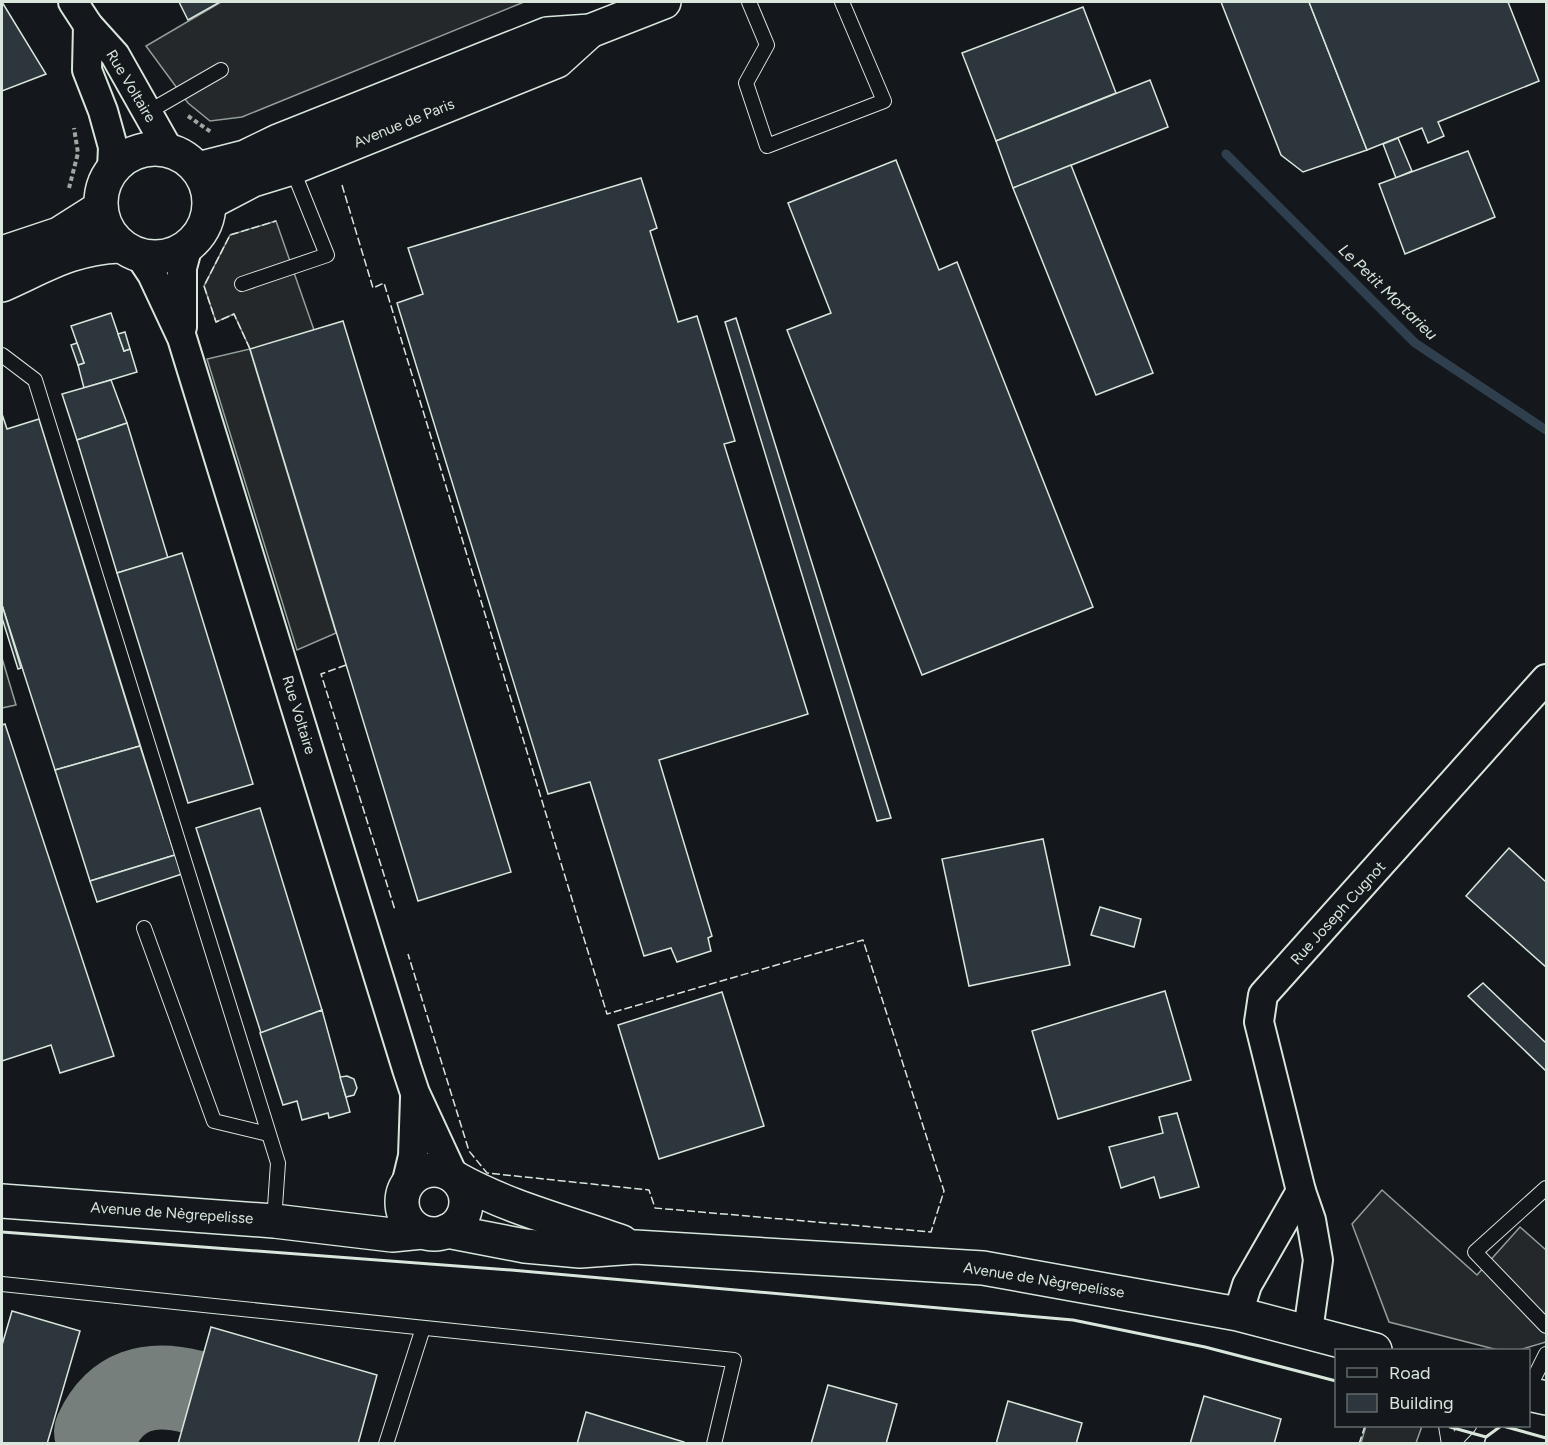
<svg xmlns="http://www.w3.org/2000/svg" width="1548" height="1445" font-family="Figtree,sans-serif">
<rect width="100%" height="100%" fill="#14181c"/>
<g fill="#24282b" stroke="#939e99" stroke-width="1.5">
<path d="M221 2H524L242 117 210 121 188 103 146 46Z"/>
<path d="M276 221 314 330 250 350 336 633 297 650 207 359 250 349 234 314 216 322 204 286 230 235Z"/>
<path d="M2 658 16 705 2 708Z"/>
<path d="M1382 1190 1477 1275 1520 1227 1546 1250V1342L1519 1350H1498L1389 1322 1352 1224Z"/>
<path d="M1366 1426H1422L1416 1443H1361Z"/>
</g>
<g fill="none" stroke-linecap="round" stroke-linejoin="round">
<path stroke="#2f3f4d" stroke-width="9" d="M1226 154 1415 343 1546 430"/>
<path stroke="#767f7c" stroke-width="84" d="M96 1432C116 1389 150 1381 193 1392"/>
</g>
<g fill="#2c363c" stroke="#d8e6dc" stroke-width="1.5">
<path d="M2 2 46 74 2 91Z"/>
<path d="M179 2H220L188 20Z"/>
<path d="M1221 2H1309L1367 150 1303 172 1281 155Z"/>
<path d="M1309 2H1508L1539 81 1438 122 1444 136 1428 143 1422 128 1367 150Z"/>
<path d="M1083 7 1116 93 996 141 962 53Z"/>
<path d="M1150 80 1168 127 1013 188 996 141Z"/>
<path d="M1398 138 1412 171 1396 178 1383 144Z"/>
<path d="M1468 151 1495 217 1405 254 1379 184Z"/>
<path d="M896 160 939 270 957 262 1093 607 922 675 787 330 831 313 788 203Z"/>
<path d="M1071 165 1153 373 1096 395 1013 188Z"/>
<path d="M641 178 657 228 650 231 678 322 697 316 735 441 724 444 808 714 659 760 712 936 708 938 711 951 677 962 671 948 644 956 590 782 548 794 397 303 423 294 408 248Z"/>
<path d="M111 313 124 351 130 349 137 372 84 388 78 365 84 363 71 326Z"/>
<path d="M736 318 891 818 877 821 725 322Z"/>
<path d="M343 321 511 872 418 901 250 349Z"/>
<path d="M125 332 130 349 124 351 118 334Z"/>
<path d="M77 343 84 363 78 365 71 345Z"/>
<path d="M111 380 127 423 77 440 62 394Z"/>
<path d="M2 414 7 429 39 419 140 746 55 770 2 605Z"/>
<path d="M127 423 168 558 117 573 77 440Z"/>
<path d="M182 553 253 784 188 803 117 573Z"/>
<path d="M2 605 21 668 18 669 2 618Z"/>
<path d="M5 724 114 1056 60 1073 51 1045 2 1061V725Z"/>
<path d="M140 746 175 855 90 881 55 770Z"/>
<path d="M260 808 322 1010 261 1033 196 828Z"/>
<path d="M1043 839 1070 965 969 986 942 859Z"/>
<path d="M1509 848 1546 882V967L1466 896Z"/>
<path d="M175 855 182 874 97 902 90 881Z"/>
<path d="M1100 907 1141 919 1134 947 1091 935Z"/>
<path d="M1483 983 1546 1043V1071L1468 996Z"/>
<path d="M1165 991 1191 1080 1058 1119 1032 1031Z"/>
<path d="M722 992 764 1126 659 1159 618 1025Z"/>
<path d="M322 1010 350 1112 329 1118 328 1113 302 1120 297 1101 283 1105 260 1033Z"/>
<path d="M347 1076 354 1079 357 1088 354 1095 346 1097 340 1077Z"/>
<path d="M1177 1113 1199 1187 1160 1198 1154 1177 1121 1188 1109 1147 1163 1133 1159 1117Z"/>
<path d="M12 1311 80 1331 47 1444H2V1345Z"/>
<path d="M211 1327 377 1375 358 1444H178Z"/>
<path d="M828 1385 897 1404 886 1444H811Z"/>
<path d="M1204 1396 1281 1419 1274 1444H1190Z"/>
<path d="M1008 1401 1082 1423 1076 1444H996Z"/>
<path d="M586 1412 684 1442V1444H577Z"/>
</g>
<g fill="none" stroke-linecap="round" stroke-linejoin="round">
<g stroke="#d8e6dc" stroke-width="16">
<g id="lane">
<path d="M749 2 767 45 746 83 767 146 884 101 842 2"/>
<path d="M148 112 221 70"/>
<path d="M242 284 327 255 292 168"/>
<path d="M2 355 35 380 278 1163 274 1221"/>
<path d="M144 928 214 1121 268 1134"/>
<path d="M1546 1188 1475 1252 1546 1326"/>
<path d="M2 1284 734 1360 714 1444"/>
<path d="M1528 1390 1546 1354"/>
<path d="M1446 1426 1449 1444"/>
<path d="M386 1444 423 1328"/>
<path d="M1452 1444 1469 1426"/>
</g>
</g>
<g stroke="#d8e6dc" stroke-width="32">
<g id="street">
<path d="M73 2 88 25 115 55 168 149"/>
<path d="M88 25 87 70 103 111 113 147 112 169"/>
<path d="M140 256 152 274 182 338 407 1069 415 1093 453 1175"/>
<path d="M182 327V268L187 249"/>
<path d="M406 1185 413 1156 415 1098"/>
<path d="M1238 1314 1247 1285 1301 1191"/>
<path d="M1308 1331 1318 1260 1311 1220 1301 1191 1259 1022 1263 995 1546 679"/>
</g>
</g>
<g stroke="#d8e6dc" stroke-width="36">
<g id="primary">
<circle cx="155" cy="203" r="54"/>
<path d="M198 169 245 157 278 141 547 34 590 31 664 2"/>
<path d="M211 202 253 180 292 168 557 61 590 31"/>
<path d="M2 253 59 234 100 208"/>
<path d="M2 285C45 266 71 248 120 246"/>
<circle cx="434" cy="1202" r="32"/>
<path d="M457 1179C509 1208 566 1222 622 1242"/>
<path d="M2 1201 274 1221 392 1235 422 1232"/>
<path d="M447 1231 525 1246 580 1251 635 1247 983 1268 1238 1314 1375 1350"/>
<path d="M1528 1394 1546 1398"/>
</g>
</g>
<g stroke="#9da8a2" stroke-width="4" stroke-dasharray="4.5 3" stroke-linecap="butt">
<path d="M188 116 211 132"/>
<path d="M69 188 78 153 74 128"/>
</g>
<use href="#lane" stroke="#14181c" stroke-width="14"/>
<use href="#street" stroke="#14181c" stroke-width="28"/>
<use href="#primary" stroke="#14181c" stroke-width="33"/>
<g stroke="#d8e6dc" stroke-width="1.5" stroke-dasharray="8 3" stroke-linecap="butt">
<path d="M342 185 373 288 384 283 607 1014 863 940 944 1191 931 1232 655 1208 649 1190 487 1173 469 1151 408 954"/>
<path d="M250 349 234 314 216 322 204 286 230 235 276 221"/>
<path d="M346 665 321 674 395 910"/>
<path d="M1359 1444 1365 1426"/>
<path d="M1484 1444 1486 1437"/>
</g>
<g stroke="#d8e6dc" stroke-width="3">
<path d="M2 1232 511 1270 1073 1320 1205 1347 1336 1381"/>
<path d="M1503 1426 1546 1438"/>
<path d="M1450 1427 1486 1437 1501 1426"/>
</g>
</g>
<g text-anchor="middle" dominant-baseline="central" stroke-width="4.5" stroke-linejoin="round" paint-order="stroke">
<g font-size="15" fill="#d8e6dc" stroke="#14181c">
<text transform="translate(131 86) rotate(59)">Rue Voltaire</text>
<text transform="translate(404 123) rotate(-22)">Avenue de Paris</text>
<text transform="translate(299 715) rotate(73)">Rue Voltaire</text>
<text transform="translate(1338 913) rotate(-48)">Rue Joseph Cugnot</text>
<text transform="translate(172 1213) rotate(4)">Avenue de Nègrepelisse</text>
<text transform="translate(1044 1280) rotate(9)">Avenue de Nègrepelisse</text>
</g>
<g font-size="16" font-style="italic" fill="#d8e6dc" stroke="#14181c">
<text transform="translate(1388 292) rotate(44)">Le Petit Mortarieu</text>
</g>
</g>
<rect width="1548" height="1445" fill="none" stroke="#d8e6dc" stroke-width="6"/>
<rect x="1335" y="1349" width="195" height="78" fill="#14181c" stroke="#626a69" stroke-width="1.5"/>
<rect x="1347" y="1368" width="30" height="9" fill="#14181c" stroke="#626a69" stroke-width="1.5"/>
<text x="1389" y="1379" font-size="18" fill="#d8e6dc">Road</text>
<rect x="1347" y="1394" width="30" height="18" fill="#2c363c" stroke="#626a69" stroke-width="1.5"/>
<text x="1389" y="1409" font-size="18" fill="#d8e6dc">Building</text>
</svg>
